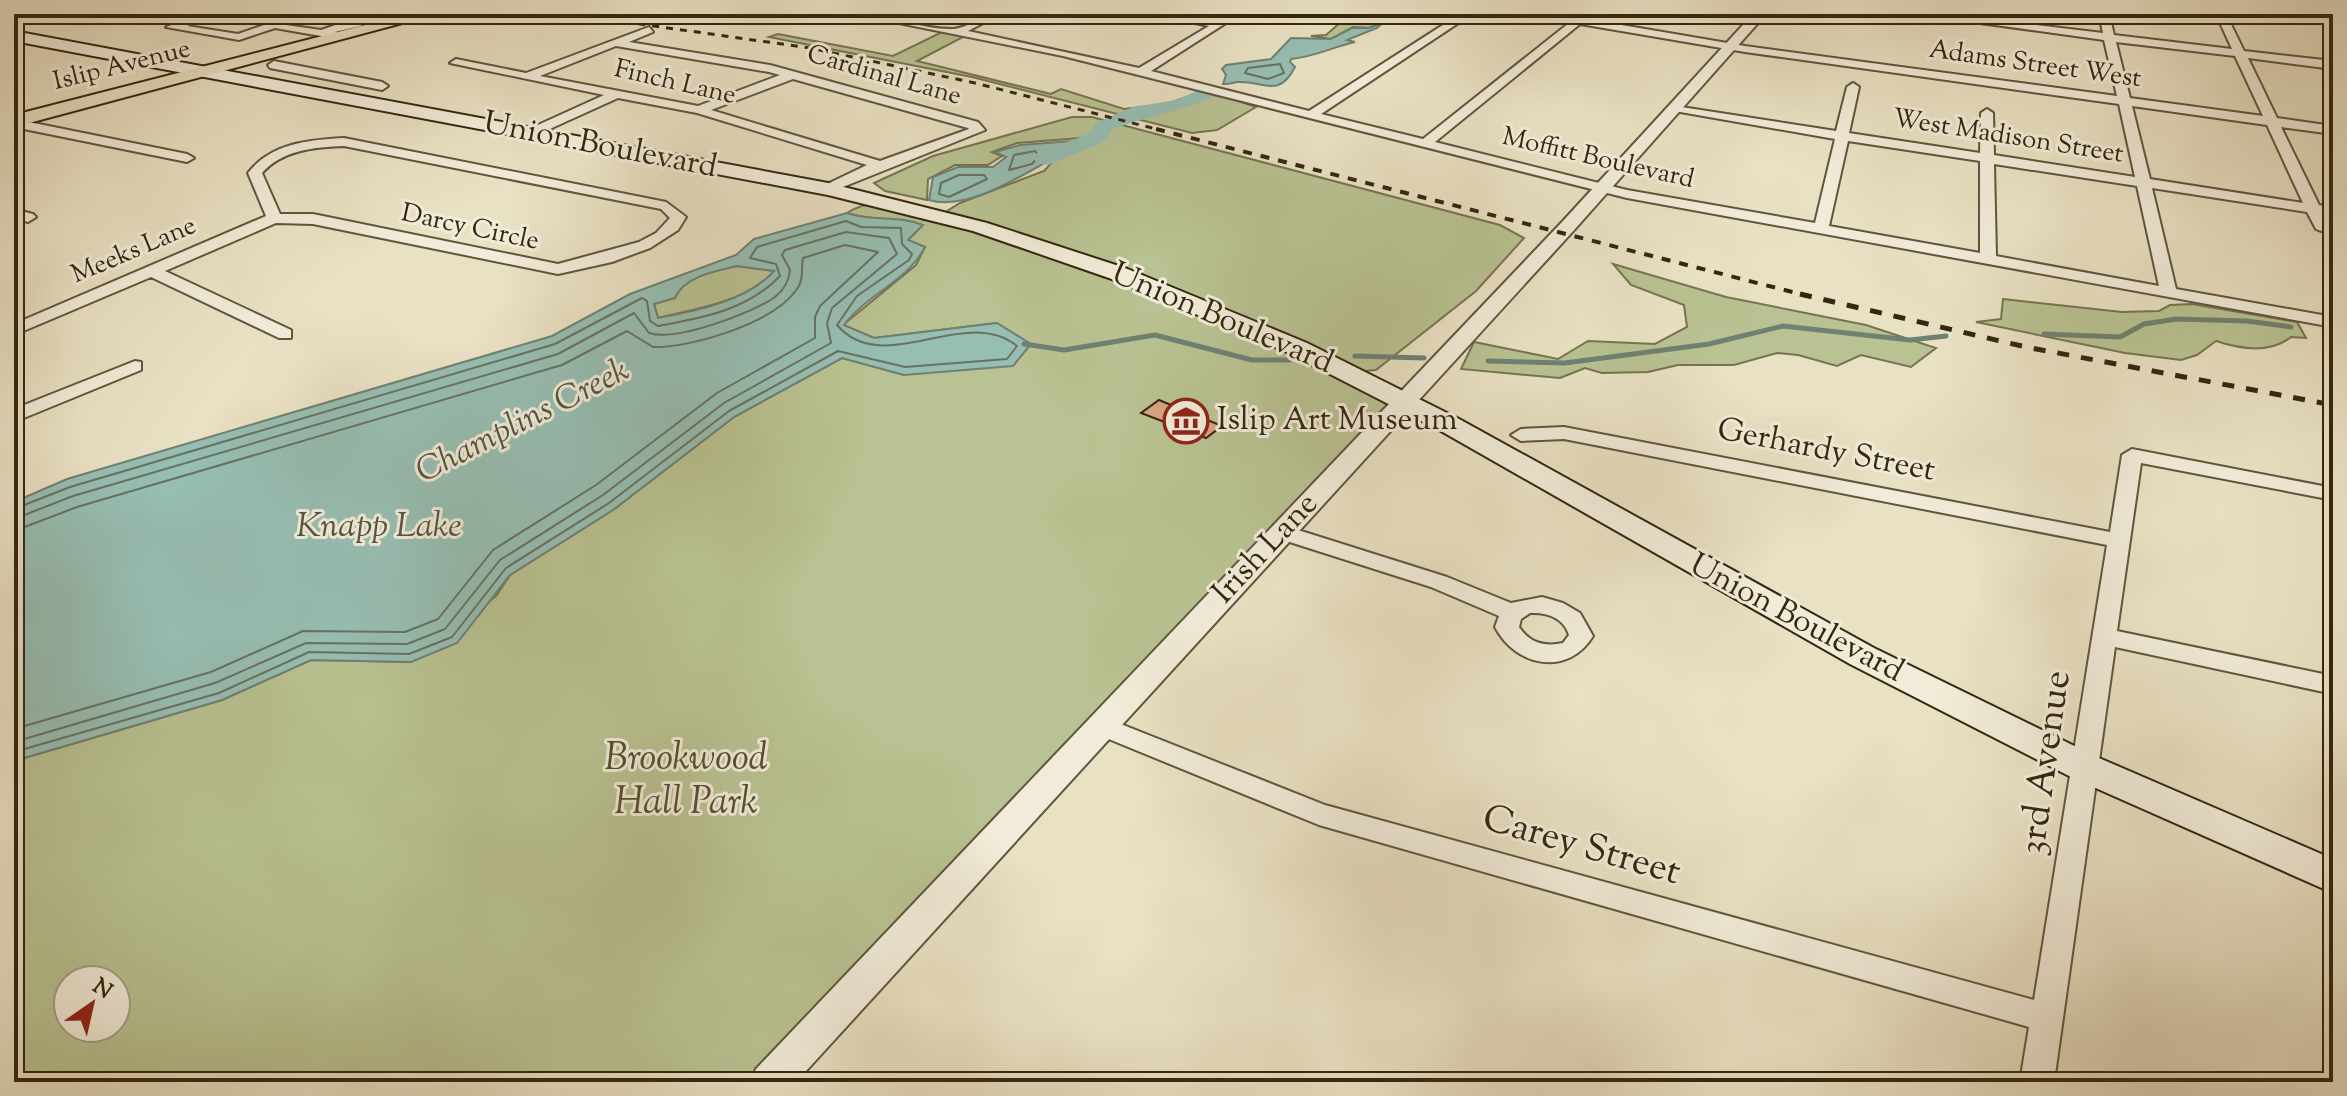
<svg xmlns="http://www.w3.org/2000/svg" width="2347" height="1096" font-family="'Sorts Mill Goudy',serif">
<rect width="100%" height="100%" fill="#e9e1c4"/>
<filter id="stains"><feTurbulence type="fractalNoise" baseFrequency=".0025" numOctaves="4"/><feColorMatrix values="0 0 0 0 .2 0 0 0 0 .09 0 0 0 0 .02 0 0 0 .5 -.17"/></filter>
<radialGradient id="worn" r=".72"><stop offset=".6" stop-color="#630" stop-opacity="0"/><stop offset="1" stop-color="#630" stop-opacity=".3"/></radialGradient>
<g fill="#b9c292" stroke="#767451" stroke-width="2" fill-rule="evenodd">
<path d="M1350 14H1389L1384 22 1369 28 1353 27 1331 39 1311 36 1326 35Z"/>
<path d="M942 32 965 36 917 61 1051 94 1061 89 1124 109 1167 104 1206 90 1256 107 1217 130 1192 133 972 77 769 37 778 34 893 56Z"/>
<path d="M1072 117H1092L1500 225 1524 238 1476 291 1376 370 1341 373 1398 407 767 1082H14V761L222 700 311 660 411 662 496 596 510 575 613 510 734 417 842 358 904 375 997 323 874 338 843 325 916 265 925 247 908 240 922 225C897 216 872 222 847 213 875 194 909 208 939 216L960 203 1044 171 1056 158 1088 141 1081 138 1017 143 992 152 1002 156 988 165H955L928 179 927 200 885 191 874 183 933 156ZM68 980H116V1028H68Z"/>
<path d="M1613 264 1726 297 1866 325 1936 348 1911 367 1861 355 1837 366 1798 355 1777 353 1734 365H1678L1648 372 1602 373 1585 368 1560 378 1461 369 1474 342 1558 359 1588 341 1655 344 1687 327 1684 305 1631 285Z"/>
<path d="M737 266 775 271C746 302 698 308 658 318L654 304 675 298C684 276 717 270 737 266Z"/>
<path d="M2003 299 2122 312 2159 311 2170 305 2192 304 2297 322 2306 338 2291 337C2270 354 2240 349 2216 341L2197 355 2181 360 2125 353 1976 322 2001 319Z"/>
</g>
<g fill="#97beb3" stroke="#6f8172" stroke-width="2" fill-rule="evenodd">
<path d="M1384 22 1377 28 1347 40 1355 42C1332 47 1315 57 1291 59L1290 62 1295 67C1278 100 1263 80 1237 82 1232 83 1228 84 1223 84L1226 75 1222 69 1226 65 1271 59 1291 38 1331 39 1352 28H1369Z"/>
<path d="M1086 140C1045 159 975 214 929 200L933 177 958 167H993L1006 157 995 152 1020 145Z"/>
<path d="M847 213C872 222 898 215 923 225L908 240 925 247C908 281 867 294 844 325L874 338 997 323 1031 344 1013 366 904 375 842 358 734 417 613 510 510 575 457 643 411 662 311 660 222 700 14 761V502L67 479 552 336 630 294 736 255 754 239ZM737 266 774 271C747 301 696 311 658 318L654 304 675 298C684 276 717 271 737 266Z"/>
</g>
<g fill="none" stroke-linecap="round" stroke-linejoin="round">
<g stroke="#667262" stroke-width="2">
<path d="M1280 64 1284 73 1268 79 1245 73 1248 68Z"/>
<path d="M1035 151 1039 156 1032 164 1009 170 1014 155Z"/>
<path d="M959 175H984L987 179 949 197 939 194 941 183Z"/>
<path d="M14 509 70 487 555 344 642 298 647 301 650 321 658 326C702 318 748 310 780 276L776 264 750 258 757 247 846 221 861 227 901 228 902 244 912 254 909 260 857 296 837 325C883 379 965 304 1017 346L1007 359 905 367 838 351 729 411 609 503 506 568 452 637 409 654 309 652 219 693 14 752"/>
<path d="M14 519 73 496 558 354 634 313 649 333C675 342 753 313 775 297 784 290 789 281 790 270L782 255 785 250 846 232 889 238 897 254 832 308 827 323 831 343 724 403 603 495 500 560 445 629 407 644 306 643 215 683 14 742"/>
<path d="M14 531 77 507 562 365 627 331 653 347C692 348 774 323 797 289 804 280 801 268 803 258L845 245 878 252 820 306 815 317V338L717 393 596 485 493 550 438 619 405 632 303 631 211 672 14 729"/>
</g>
<path stroke="#6f8172" stroke-width="3" d="M1377 25 1384 22 1386 14"/>
<g stroke="#6f8172" stroke-width="5">
<path d="M2044 334 2120 337 2144 324 2176 319 2247 321 2291 327"/>
<path d="M1024 344 1064 350 1155 335 1252 360H1290"/>
<path d="M1355 356 1424 358"/>
<path d="M1488 361 1565 363 1709 344 1783 326 1910 340 1946 336"/>
</g>
<path fill="#97beb3" fill-rule="evenodd" d="M1208 86 1218 92 1215 96C1181 112 1146 116 1111 130L1107 140 1051 164 1043 165 1032 159 1035 154 1091 133 1095 123 1133 107 1176 100Z"/>
</g>
<path fill="#d8a581" stroke="#342610" stroke-width="2" d="M1159 400 1222 426 1206 438 1141 413Z"/>
<g fill="none" stroke-linecap="round" stroke-linejoin="round">
<g stroke="#61553d" stroke-width="4">
<g id="minor">
<path d="M201 14H217L187 26 238 34 296 14H311L286 25 321 30 356 18 340 14 370 16 361 26 335 32 344 36 338 39 275 28 239 40 166 27Z"/>
<path d="M854 14C887 14 923 30 953 29 969 28 983 14 1000 14L968 31 1139 68 1209 26 1153 14 1217 20 1228 14H1240L1151 71 1309 111 1460 14H1472L1321 114 1423 139 1569 23 1533 14H1557L1745 46 2117 96 2104 40 1915 14H1946L2103 33 2099 14H2109L2114 35 2232 49 2216 14H2226L2244 51 2333 61V69L2248 58 2277 118 2333 126V134L2281 127 2319 205 2333 208V216L2323 215 2329 226 2321 231 2316 229 2307 212 2152 188 2176 289 2333 317V327L1627 198 1063 56ZM1580 24 1745 52 2119 104 2135 177 1994 155 1993 113 1987 109 1981 113 1980 153 1849 133 1859 87 1853 83 1847 87 1836 131 1675 106 1669 110 1835 139 1815 223 1627 190 1435 142ZM2116 42 2235 56 2263 116 2130 98ZM2132 106 2267 125 2303 203 2150 179ZM1848 141 1980 161V253L1829 226ZM1994 164 2137 186 2159 286 1996 256Z"/>
<path d="M649 27 653 32 629 42 770 65 978 122 985 130 828 193 823 192V186L867 165 697 113 618 98 532 137 525 133 527 130 604 95 450 63 456 59 526 73ZM616 46 769 72 780 75 698 106 540 76ZM793 79 968 128 969 129 880 161 711 110Z"/>
<path d="M274 61 382 82 388 86 382 90 270 68 268 65Z"/>
<path d="M14 119 187 154 194 158 187 162 14 127Z"/>
<path d="M344 138 666 202 686 217 678 230 650 248 612 262 558 274 313 224 276 223 165 271 291 330V338H279L151 277 14 335V324L266 216 248 173C271 143 309 140 344 138ZM344 146 661 209 670 218 656 233 639 242 558 264 313 214H280L262 173C282 150 315 147 344 146Z"/>
<path d="M14 209 33 214 36 217 28 222 14 218Z"/>
<path d="M135 361 141 362V370L14 422V409Z"/>
<path d="M1564 427 2110 532 2122 455 2132 449 2333 488V500L2141 463 2117 631 2333 676V694L2115 647 2054 1082H2020L2029 1027 1319 825 1094 733 1090 726 1094 719 1103 717 1325 805 2034 1000 2107 545 1564 439 1521 441 1511 435 1521 429Z"/>
<path d="M1282 525 1447 577 1511 603 1542 597 1563 603 1580 613 1593 636C1568 677 1516 667 1495 627L1499 616 1431 587 1274 537 1271 532ZM1530 613C1547 612 1564 618 1569 635L1563 643C1544 647 1530 643 1519 627L1521 619Z"/>
</g>
</g>
<g stroke="#61553d" stroke-width="4">
<g id="tertiary">
<path d="M14 14H23L14 19Z"/>
<path d="M1753 14H1766L1575 229 796 1082H750L756 1069 1563 221Z"/>
</g>
</g>
<g stroke="#342610" stroke-width="4">
<path id="secondary" d="M14 31 828 183 987 223 1125 268 1307 343 1459 419 1874 648 2099 758 2333 859V893L2073 778 1850 664 1441 431 1289 353 1109 278 973 231 828 195 14 41Z"/>
</g>
<g stroke="#342610" stroke-width="4">
<path id="primary" d="M408 14H436L14 127V115Z"/>
</g>
<use href="#minor" fill="#f1ecd9" fill-rule="evenodd"/>
<use href="#tertiary" fill="#f1ecd9" fill-rule="evenodd"/>
<use href="#secondary" fill="#f1ecd9" fill-rule="evenodd"/>
<use href="#primary" fill="#e9e1c4" fill-rule="evenodd"/>
<path stroke="#342610" stroke-width="3" stroke-dasharray="7 7" stroke-linecap="butt" d="M569 14 810 48 975 83 1164 131"/>
<path stroke="#342610" stroke-width="4" stroke-dasharray="9 9" stroke-linecap="butt" d="M1156 129 1808 296"/>
<path stroke="#342610" stroke-width="5" stroke-dasharray="12 12" stroke-linecap="butt" d="M1800 294 2026 347 2333 405"/>
</g>
<defs>
<g id="museum-ring" transform="scale(2.3)"><circle r="9.5" fill="#f1ecd9" stroke="#8f2418" stroke-width="1.5"/><path d="M0-6L6-3V-2H-6V-3ZM-5-1h2V3h-2ZM-1-1h2V3h-2ZM3-1h2V3H3ZM-6 4H6V6H-6Z" fill="#8f2418"/></g>
</defs>
<g fill-rule="evenodd">
<use href="#museum-ring" x="1186" y="421"/>
</g>
<g text-anchor="middle" dominant-baseline="central" stroke-width="6" stroke-linejoin="round" paint-order="stroke">
<g font-size="26" fill="#342610" stroke="#f1ecd9">
<text transform="translate(2035 65) rotate(8)">Adams Street West</text>
<text transform="translate(122 66) rotate(-14)">Islip Avenue</text>
<text transform="translate(884 76) rotate(16)">Cardinal Lane</text>
<text transform="translate(675 83) rotate(13)">Finch Lane</text>
<text transform="translate(2008 137) rotate(9)">West Madison Street</text>
<text transform="translate(1598 159) rotate(13)">Moffitt Boulevard</text>
<text transform="translate(470 228) rotate(12)">Darcy Circle</text>
<text transform="translate(134 251) rotate(-23)">Meeks Lane</text>
</g>
<g font-size="32" fill="#342610" stroke="#f1ecd9">
<text transform="translate(600 146) rotate(11)">Union Boulevard</text>
<text transform="translate(1222 319) rotate(23)">Union Boulevard</text>
<text transform="translate(1826 451) rotate(11)">Gerhardy Street</text>
<text transform="translate(1266 549) rotate(-47)">Irish Lane</text>
<text transform="translate(1796 619) rotate(28)">Union Boulevard</text>
</g>
<g font-size="32" fill="#342610" stroke="#f1ecd9" text-anchor="start">
<text x="1217" y="421">Islip Art Museum</text>
</g>
<g font-size="34" font-style="italic" fill="#525441" stroke="#f1ecd9">
<text transform="translate(523 422) rotate(-27)">Champlins Creek</text>
<text x="379" y="527">Knapp Lake</text>
</g>
<g font-size="38" font-style="italic" fill="#554d30" stroke="#f1ecd9">
<text x="686" y="760">Brookwood<tspan x="686" dy="44">Hall Park</tspan></text>
</g>
<g font-size="38" fill="#342610" stroke="#f1ecd9">
<text transform="translate(2047 763) rotate(-82)">3rd Avenue</text>
<text transform="translate(1581 847) rotate(16)">Carey Street</text>
</g>
</g>
<rect width="2347" height="1096" fill="none" stroke="#e9e1c4" stroke-width="48"/>
<rect x="16" y="16" width="2315" height="1064" fill="none" stroke="#342610" stroke-width="4"/>
<rect x="24" y="24" width="2299" height="1048" fill="none" stroke="#342610" stroke-width="2"/>
<g transform="translate(92 1004) rotate(34)"><circle r="38" fill="#f1ecd9" stroke="#a59d89" stroke-width="2"/>
<path d="M0-6L14 30L0 20L-14 30Z" fill="#8f2418"/>
<text y="-12" font-size="22" font-weight="bold" text-anchor="middle" fill="#342610">N</text>
</g>
<rect width="100%" height="100%" filter="url(#stains)"/>
<rect width="100%" height="100%" fill="url(#worn)"/>
</svg>
